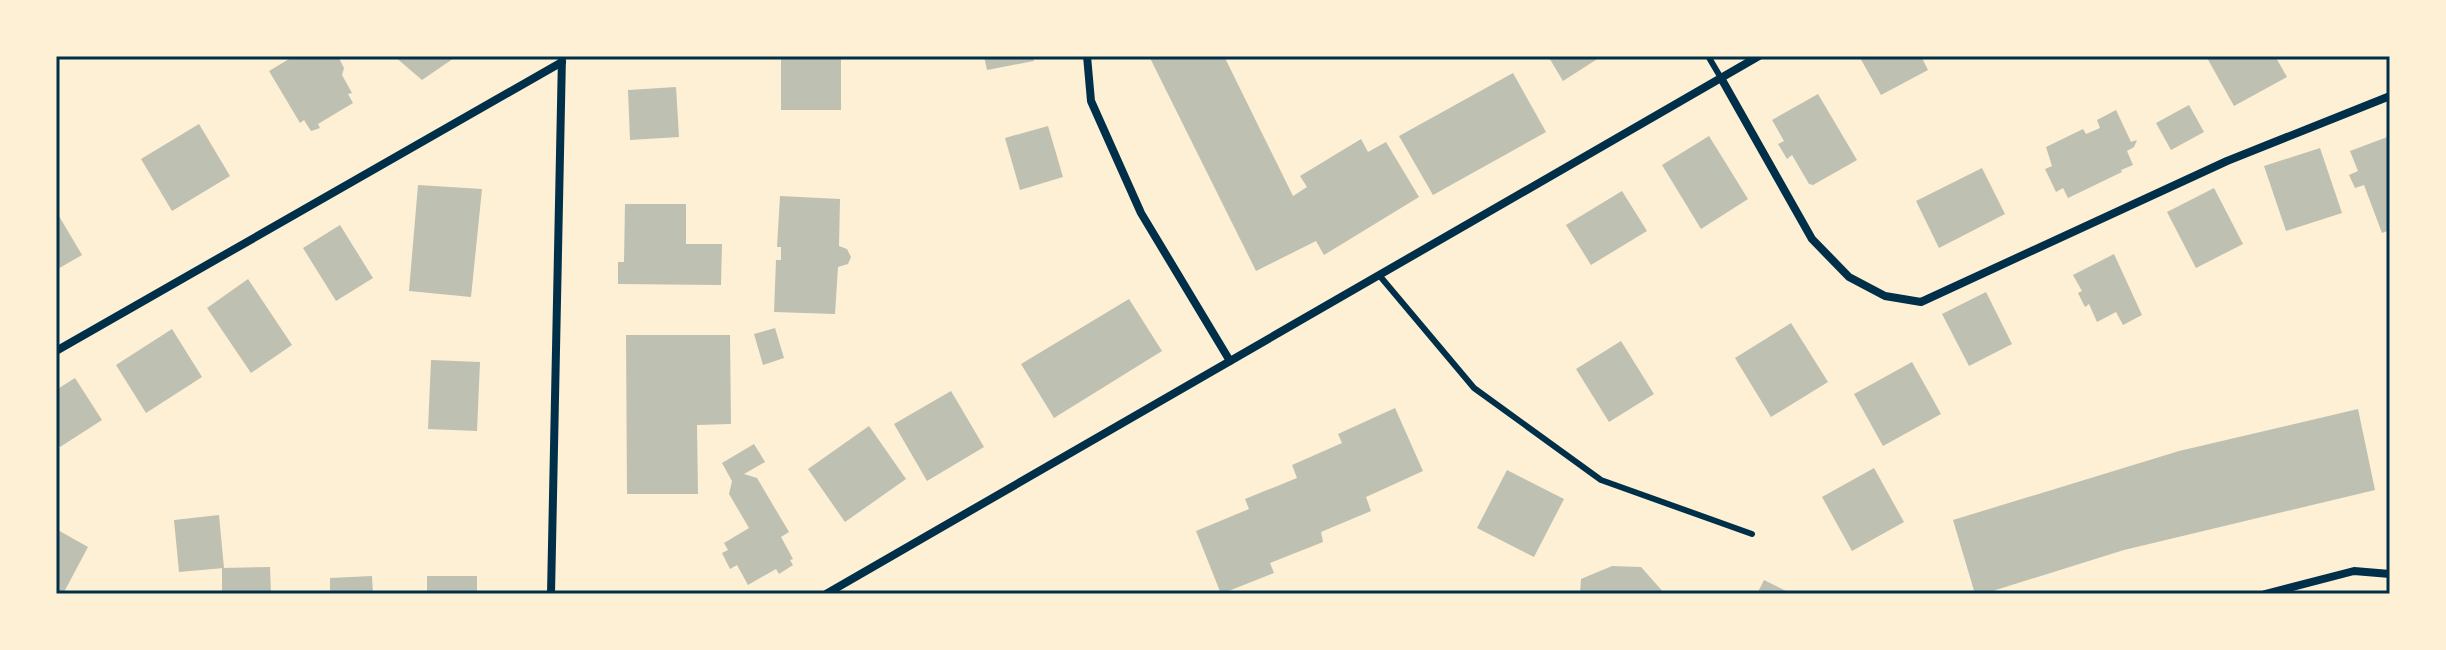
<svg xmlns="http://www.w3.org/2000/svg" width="2446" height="650" font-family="Ubuntu,sans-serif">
<rect width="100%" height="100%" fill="#fdf0d5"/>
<g fill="#bec0b2">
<path d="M294 56H338L344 68 342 75 352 93 348 94 353 103 318 124 320 128 311 131 304 120 300 123 269 71Z"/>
<path d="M394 56H457L422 80Z"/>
<rect x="781" y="56" width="60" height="54"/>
<path d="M984 56H1033L1034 61 987 70Z"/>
<path d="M1149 56H1224L1293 196 1307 187 1300 176 1361 139 1368 152 1386 142 1419 197 1324 255 1316 241 1256 271Z"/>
<path d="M1548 56H1602L1563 81Z"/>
<path d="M1859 56H1921L1928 70 1881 95Z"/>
<path d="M2206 56H2275L2287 77 2234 106Z"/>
<path d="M1513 73 1546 132 1433 195 1399 136Z"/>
<path d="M676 87 679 137 630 140 628 90Z"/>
<path d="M1818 94 1857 160 1813 185 1809 184 1792 155 1787 159 1778 144 1784 141 1772 120Z"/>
<path d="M2189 105 2204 132 2171 150 2156 123Z"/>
<path d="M2116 110 2131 142 2137 140 2134 147 2127 151 2133 165 2121 170 2122 172 2068 198 2063 188 2056 192 2045 169 2052 166 2046 147 2083 129 2086 134 2100 128 2097 120Z"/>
<path d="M199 124 230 176 172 211 141 159Z"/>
<path d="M1048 126 1063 177 1020 190 1005 138Z"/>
<path d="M1709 136 1748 199 1701 229 1662 165Z"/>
<path d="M2390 136V230L2382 233 2364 185 2355 188 2349 175 2358 171 2350 151Z"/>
<path d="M2320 148 2342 213 2286 231 2264 166Z"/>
<path d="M1982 168 2005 214 1939 248 1916 201Z"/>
<path d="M418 185 482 189 471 297 409 291Z"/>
<path d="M2214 188 2243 244 2196 268 2167 212Z"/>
<path d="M1622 191 1647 231 1591 265 1566 225Z"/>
<path d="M780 196 840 199 839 246 847 249 851 257 848 264 838 267 835 314 774 312 776 260H781V247H777Z"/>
<path d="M625 204H686V244H722L721 285 618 284V262H624Z"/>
<path d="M56 211 82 255 56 270Z"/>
<path d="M340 225 373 278 336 301 303 248Z"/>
<path d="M2114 254 2142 315 2123 325 2116 312 2097 322 2089 304 2085 307 2078 293 2082 291 2073 275Z"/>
<path d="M248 279 292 345 251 373 207 308Z"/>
<path d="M1986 292 2012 344 1969 366 1942 314Z"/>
<path d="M1129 299 1162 351 1054 418 1021 364Z"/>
<path d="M1791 323 1828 382 1771 417 1735 358Z"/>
<path d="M775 328 784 358 763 365 754 334Z"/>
<path d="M172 329 202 377 146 413 116 365Z"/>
<path d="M626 335H730L731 424 697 425 698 494H627Z"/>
<path d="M1621 341 1654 394 1609 422 1576 369Z"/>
<path d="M431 360 480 362 477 431 428 429Z"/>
<path d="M1912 362 1941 414 1883 446 1854 394Z"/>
<path d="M75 378 102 420 60 447 56 440V390Z"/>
<path d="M951 391 984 447 927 481 894 424Z"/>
<path d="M1395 408 1423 471 1366 497 1371 511 1321 532 1323 542 1270 563 1274 573 1221 594 1196 531 1249 509 1245 499 1297 478 1292 465 1342 443 1338 434Z"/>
<path d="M2358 409 2375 490 2124 550 1983 594H1975L1953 520 2179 451Z"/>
<path d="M869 426 906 479 845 522 808 469Z"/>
<path d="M754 444 765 462 744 474 757 478 789 532 781 537 793 559 790 560 793 565 779 574 776 569 748 585 737 565 730 569 722 553 728 550 724 543 749 528 729 494 732 481 722 463Z"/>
<path d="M1874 468 1904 522 1852 551 1822 497Z"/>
<path d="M1507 470 1564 499 1534 557 1477 528Z"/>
<path d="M219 515 224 568 179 572 174 520Z"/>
<path d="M56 529 88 547 63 594H56Z"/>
<path d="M1612 566 1641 567 1665 594H1580L1581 579Z"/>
<path d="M270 567 271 594H222V568Z"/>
<path d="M372 576 373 594H330V578Z"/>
<rect x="427" y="576" width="50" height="18"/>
<path d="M1764 580 1792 594H1757Z"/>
</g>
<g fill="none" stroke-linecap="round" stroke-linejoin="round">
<g stroke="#003049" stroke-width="6">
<path d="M1708 56 1721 78"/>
<path d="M1379 275 1474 388 1601 480 1752 534"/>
</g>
<g stroke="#003049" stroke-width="8">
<path d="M1087 56 1091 101 1141 213 1230 361"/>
<path d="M1721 78 1812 239 1849 277 1885 296 1921 302 2227 161 2390 96"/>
<path d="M56 351 562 62"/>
<path d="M551 594 562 56"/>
<path d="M826 594 1759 56"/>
<path d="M2265 594 2354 571 2390 574"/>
</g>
</g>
<rect width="2446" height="650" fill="none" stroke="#fdf0d5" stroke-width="116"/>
<rect x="58" y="58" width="2330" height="534" fill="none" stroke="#003049" stroke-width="3"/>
</svg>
